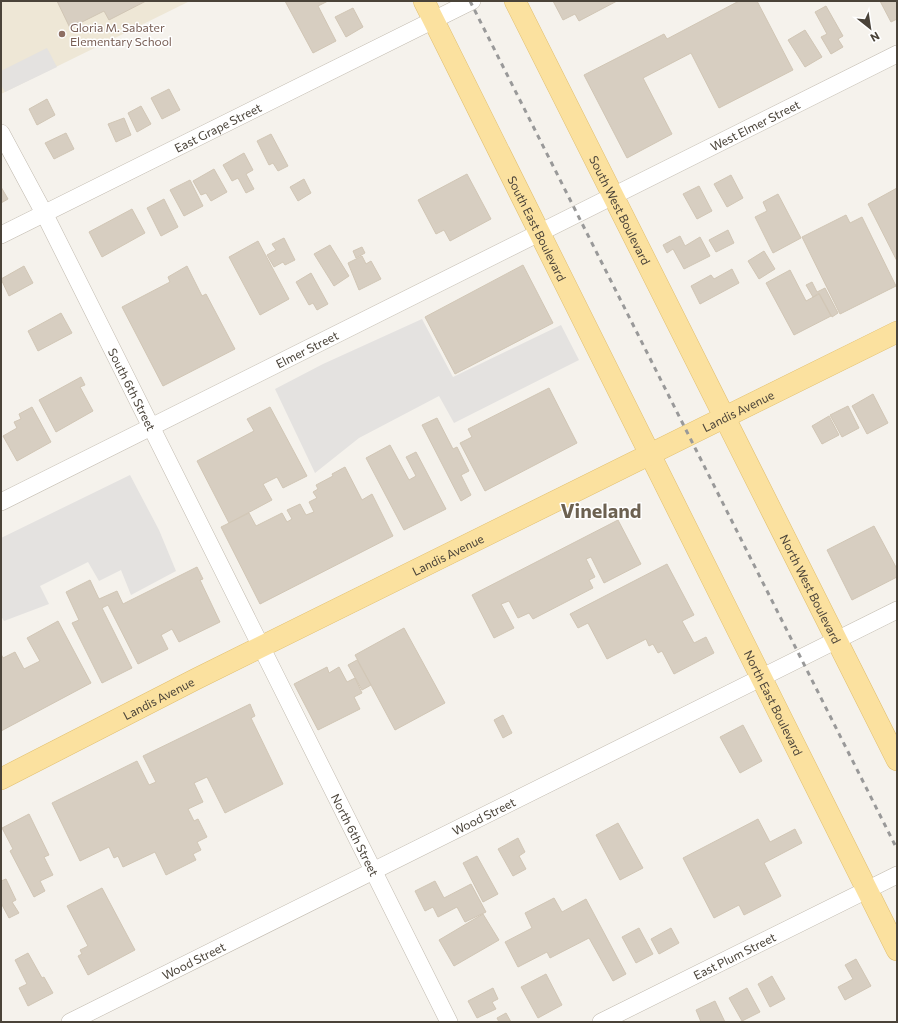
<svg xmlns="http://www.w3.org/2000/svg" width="898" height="1023" font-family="Commissioner,sans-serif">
<rect width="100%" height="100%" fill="#f5f2ec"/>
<path fill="#eee7d6" d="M1 1H190L1 94Z"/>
<g fill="#e4e2e0">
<path d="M47 48 57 67 5 92 1 85V71Z"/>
<path d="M422 319 453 377 561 325 579 360 454 423 439 396 359 438 315 473 275 389 323 364Z"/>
<path d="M130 475 159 530 176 571 131 595 121 570 99 581 88 562 40 586 49 604 4 621 1 616V538Z"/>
</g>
<g fill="#d7cec1" stroke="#d1c6b5">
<path d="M57 1H146L109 20 104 11 70 28Z"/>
<path d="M285 1H328L318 6 336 41 313 53Z"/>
<path d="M553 1H617L579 21 575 14 563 20Z"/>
<path d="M739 1H757L793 70 719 108 691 53 643 78 672 134 627 158 584 75 664 34 667 39Z"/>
<path d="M880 1H897V19L891 22Z"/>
<path d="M826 6 843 36 838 39 843 47 831 54 821 37 827 34 815 12Z"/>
<path d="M353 8 363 27 346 37 335 17Z"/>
<path d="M805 30 822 57 805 67 788 40Z"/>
<path d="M169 89 180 110 162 119 151 98Z"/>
<path d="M47 99 55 115 37 125 29 109Z"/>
<path d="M141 106 151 124 137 132 128 113Z"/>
<path d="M124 118 131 135 116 142 108 124Z"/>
<path d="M66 133 74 149 54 159 45 143Z"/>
<path d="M271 134 288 166 278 171 273 163 269 165 257 141Z"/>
<path d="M244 153 253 170 246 174 254 189 246 193 238 178 232 181 223 165Z"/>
<path d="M214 169 227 192 211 201 206 193 201 195 193 181Z"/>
<path d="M467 174 491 219 450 241 444 230 436 234 418 200Z"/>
<path d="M731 175 743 198 727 207 714 184Z"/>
<path d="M304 179 311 193 298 201 290 187Z"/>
<path d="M190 180 203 206 184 216 170 190Z"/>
<path d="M699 186 712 211 697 219 683 194Z"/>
<path d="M1 187 8 199 1 203Z"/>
<path d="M897 188V261L868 204Z"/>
<path d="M778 194 801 238 773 253 755 217 767 211 763 202Z"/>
<path d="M164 199 178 227 161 236 147 208Z"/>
<path d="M132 209 145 233 102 257 89 232Z"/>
<path d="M846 215 850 223 862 217 896 286 840 314 802 237Z"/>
<path d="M728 230 734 243 716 252 709 240Z"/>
<path d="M680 236 685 246 700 237 710 256 684 269 673 249 667 253 663 245Z"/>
<path d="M284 238 295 260 285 265 283 262 274 267 267 255 276 250 272 244Z"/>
<path d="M258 241 289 299 260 315 229 257Z"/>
<path d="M330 245 349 276 334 286 314 254Z"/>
<path d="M362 247 365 253 356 258 353 251Z"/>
<path d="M764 251 775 269 759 279 748 261Z"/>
<path d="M362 256 366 264 371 261 381 279 359 290 348 263Z"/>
<path d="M523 265 553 323 455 374 425 317Z"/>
<path d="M24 266 33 283 9 296 1 279Z"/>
<path d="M187 266 202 296 206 294 235 349 163 386 122 307 170 282 168 277Z"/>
<path d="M732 269 739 283 700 304 691 286 711 275 714 279Z"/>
<path d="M790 270 806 301 819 294 831 316 794 335 766 283Z"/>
<path d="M311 273 328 304 317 310 313 303 309 305 296 282Z"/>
<path d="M812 282 817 292 825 288 838 313 832 317 819 293 813 297 806 285Z"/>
<path d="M61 313 72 333 38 351 28 331Z"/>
<path d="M81 377 85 385 80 387 93 411 56 432 39 400Z"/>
<path d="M549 388 577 443 485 491 460 443 472 437 468 429Z"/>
<path d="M873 394 888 423 867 434 852 406Z"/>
<path d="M848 406 859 428 842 437 830 415Z"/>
<path d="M32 407 51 442 17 461 3 436 17 428 14 422 21 419 19 414Z"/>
<path d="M270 407 307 476 283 488 277 477 263 484 272 500 229 523 197 461 254 431 247 419Z"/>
<path d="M829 416 839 435 822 444 812 426Z"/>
<path d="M437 418 453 449 457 447 469 471 461 475 471 495 461 501 422 425Z"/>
<path d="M390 445 409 480 416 476 406 457 416 452 446 509 404 530 366 458Z"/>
<path d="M345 467 362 500 372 494 393 536 260 604 221 527 249 513 256 526 282 513 287 522 292 519 287 510 300 504 306 515 314 512 309 502 317 498 313 492 318 489 316 485 333 476 332 474Z"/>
<path d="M618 520 641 564 604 583 591 557 586 559 595 577 589 580 593 588 533 619 529 613 518 618 509 601 501 604 514 628 494 638 472 595Z"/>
<path d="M874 526 897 569V577L852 600 827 550Z"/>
<path d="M667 564 694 615 682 621 694 643 706 637 714 653 674 674 662 651 658 653 653 644 649 646 646 639 607 659 588 623 578 628 570 614Z"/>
<path d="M197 567 203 579 200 580 220 622 179 642 172 629 161 635 168 649 138 664 108 605 102 608 132 668 102 683 72 623 79 620 66 592 90 580 99 599 117 591 123 604Z"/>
<path d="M58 621 91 683 1 731V654L3 658 15 652 24 669 40 661 27 638Z"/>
<path d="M404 628 445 703 395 730 355 655Z"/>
<path d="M357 660 371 685 362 690 348 665Z"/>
<path d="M327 667 329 673 339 667 347 682 355 678 362 693 354 697 360 709 318 730 294 684Z"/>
<path d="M250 704 255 716 251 718 283 784 225 813 207 777 194 783 203 802 188 809 194 821 198 819 207 837 197 842 201 850 193 854 196 860 166 875 155 852 123 867 118 856 114 858 109 847 80 861 52 803 137 761 149 785 156 782 143 756Z"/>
<path d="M503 715 512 733 503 738 494 720Z"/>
<path d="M743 725 762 761 740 773 720 737Z"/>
<path d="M29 814 49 855 44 857 53 875 40 881 45 891 34 897 10 851 13 849 2 828Z"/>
<path d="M758 819 770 842 795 829 802 843 764 863 781 896 744 915 739 905 714 918 683 858Z"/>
<path d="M618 823 643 868 620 880 596 835Z"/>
<path d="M518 838 525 852 519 856 526 869 513 876 498 849Z"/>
<path d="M477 856 498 894 483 902 463 863Z"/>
<path d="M6 879 16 900 12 902 19 913 9 918 1 903V881Z"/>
<path d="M435 881 444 898 471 884 486 912 465 922 457 907 438 917 433 907 425 911 415 891Z"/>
<path d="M102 888 135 950 88 975 78 956 82 954 80 950 88 946 67 906Z"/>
<path d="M554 898 562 912 586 899 626 974 613 981 589 938 550 958 547 952 518 967 505 942 532 928 525 913Z"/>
<path d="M483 914 499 940 454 966 439 940Z"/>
<path d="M639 928 653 954 636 963 622 937Z"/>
<path d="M671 928 679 943 659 954 651 939Z"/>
<path d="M28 953 42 978 44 977 53 993 28 1006 19 988 27 984 15 960Z"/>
<path d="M856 959 871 986 845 1000 838 987 853 979 845 965Z"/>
<path d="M546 974 562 1005 538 1018 521 987Z"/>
<path d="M772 976 785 999 770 1007 758 984Z"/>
<path d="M493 988 498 999 492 1002 496 1009 477 1018 468 1001Z"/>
<path d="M747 988 760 1012 742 1021 729 998Z"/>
<path d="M715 1001 725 1022H701L696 1010Z"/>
<path d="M506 1013 511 1022H499L497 1018Z"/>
</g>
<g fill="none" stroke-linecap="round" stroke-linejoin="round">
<g stroke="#c1baae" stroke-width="18">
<g id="minor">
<path id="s1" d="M1 133 44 213 449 1022"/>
<path id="s2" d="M1 235 472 1"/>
<path id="s3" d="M1 502 897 54"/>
<path id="s4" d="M70 1022 897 610"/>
<path id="s5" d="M601 1022 897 875"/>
</g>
</g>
<g stroke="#e1bf6e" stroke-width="22">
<g id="major">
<path id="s6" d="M424 1 897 950"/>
<path id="s7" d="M515 1 897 760"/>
<path id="s8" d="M1 779 196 679 897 332"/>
</g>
</g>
<use href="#minor" stroke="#fff" stroke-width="17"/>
<use href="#major" stroke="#fbe19f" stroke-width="21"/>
<path stroke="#999" stroke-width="3" stroke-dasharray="5 5" stroke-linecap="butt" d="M470 1 897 849"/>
</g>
<circle fill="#8d6e63" stroke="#fff" stroke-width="1.5" cx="62" cy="34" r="4"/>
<g text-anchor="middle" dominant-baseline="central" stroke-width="3" stroke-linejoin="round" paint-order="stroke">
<g font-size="12" fill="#785e54" stroke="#fff" text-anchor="start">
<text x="70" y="27">Gloria M. Sabater<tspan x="70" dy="14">Elementary School</tspan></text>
</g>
<g font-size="12" fill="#4a4339" stroke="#fff">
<text stroke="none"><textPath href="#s3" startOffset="843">West Elmer Street</textPath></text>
<text stroke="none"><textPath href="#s2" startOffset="242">East Grape Street</textPath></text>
<text stroke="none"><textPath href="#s7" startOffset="234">South West Boulevard</textPath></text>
<text stroke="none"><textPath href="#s6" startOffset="254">South East Boulevard</textPath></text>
<text stroke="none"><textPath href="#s3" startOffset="342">Elmer Street</textPath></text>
<text stroke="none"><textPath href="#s1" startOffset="288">South 6th Street</textPath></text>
<text stroke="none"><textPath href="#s8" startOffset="824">Landis Avenue</textPath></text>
<text stroke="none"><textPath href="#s8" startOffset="500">Landis Avenue</textPath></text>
<text stroke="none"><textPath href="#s7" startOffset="658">North West Boulevard</textPath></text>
<text stroke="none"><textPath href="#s8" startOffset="177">Landis Avenue</textPath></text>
<text stroke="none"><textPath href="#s6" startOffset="784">North East Boulevard</textPath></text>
<text stroke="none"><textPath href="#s4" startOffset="462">Wood Street</textPath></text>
<text stroke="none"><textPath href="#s1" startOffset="786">North 6th Street</textPath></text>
<text stroke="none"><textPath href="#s5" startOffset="149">East Plum Street</textPath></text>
<text stroke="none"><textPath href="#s4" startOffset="138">Wood Street</textPath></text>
</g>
<g font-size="20" font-weight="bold" fill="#6c6151" stroke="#fff">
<text x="601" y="510">Vineland</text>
</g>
</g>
<rect width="898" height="1023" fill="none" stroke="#4a4339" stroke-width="4"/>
<g transform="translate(870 28) rotate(150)" stroke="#ffffff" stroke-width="3" paint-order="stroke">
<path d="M0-3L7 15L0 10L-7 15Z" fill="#4a4339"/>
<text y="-6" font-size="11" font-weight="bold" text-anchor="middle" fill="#4a4339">N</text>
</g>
</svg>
